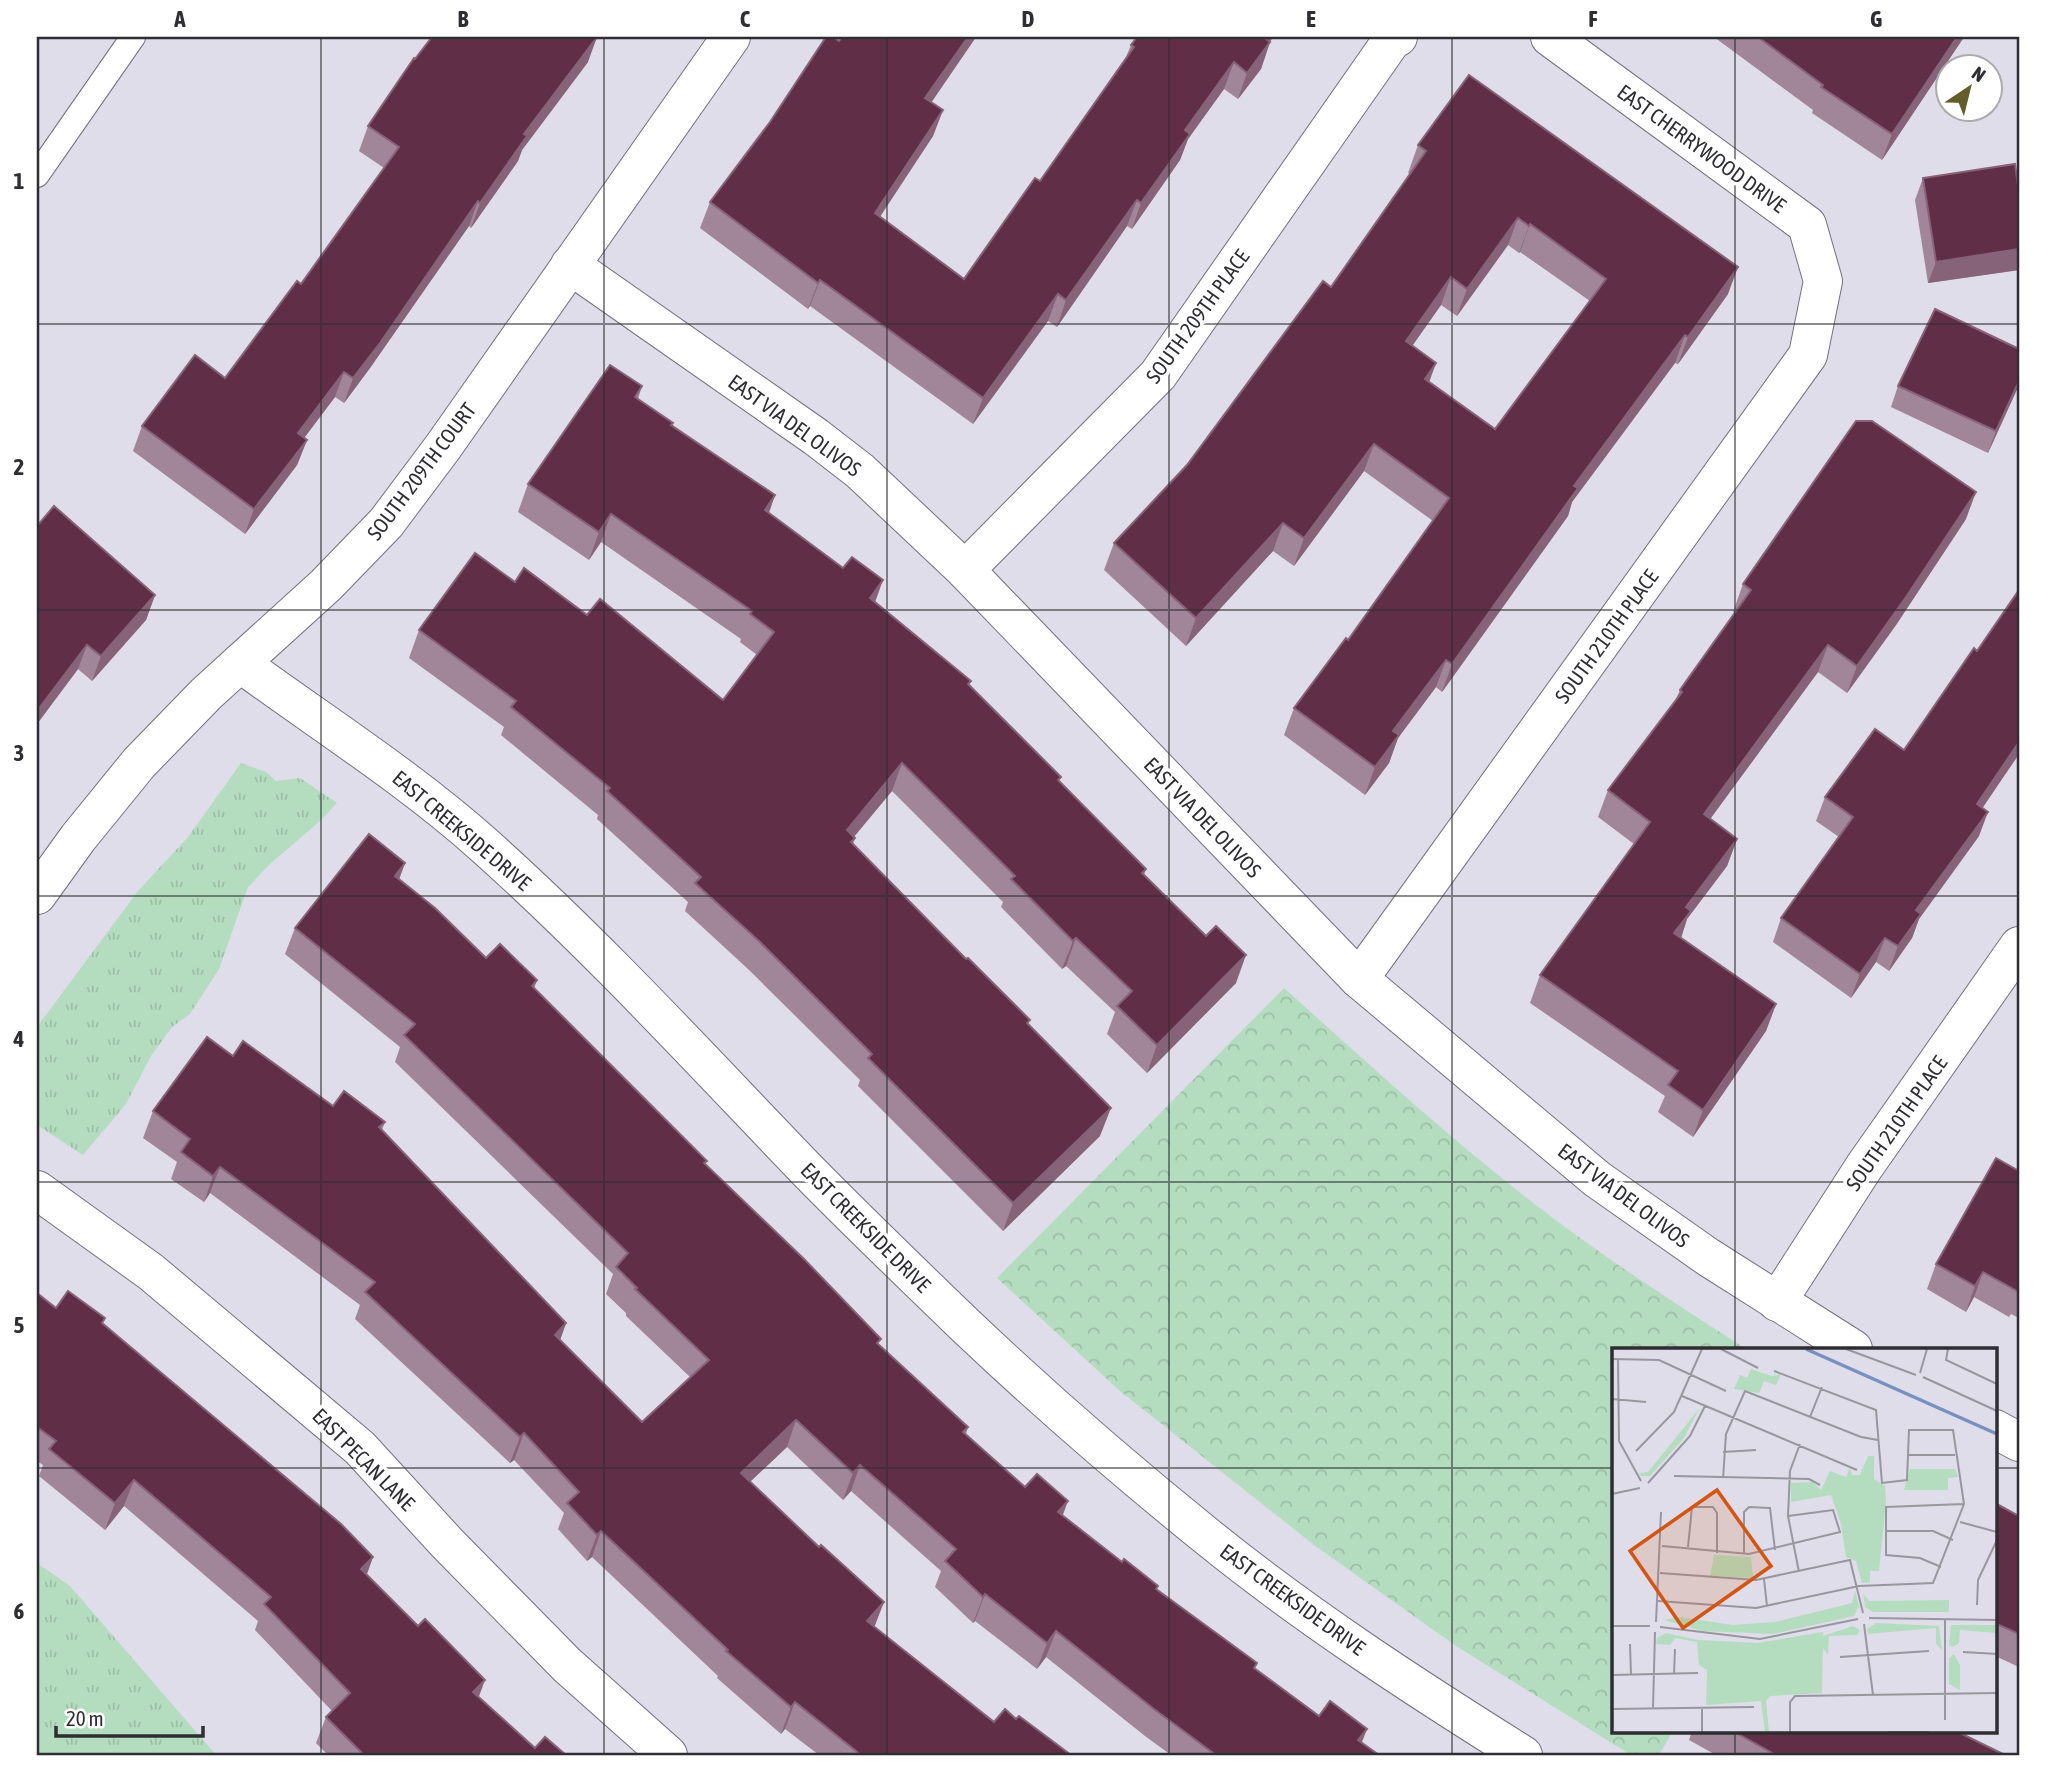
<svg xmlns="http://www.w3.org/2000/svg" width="2056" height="1792" font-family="'Asap Condensed',sans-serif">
<defs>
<pattern id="grass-tufts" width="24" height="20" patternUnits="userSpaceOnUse" patternTransform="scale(1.75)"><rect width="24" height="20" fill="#b4ddbf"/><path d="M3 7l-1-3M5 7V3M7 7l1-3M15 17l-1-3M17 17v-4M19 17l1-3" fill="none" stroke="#9bbea5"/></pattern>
<pattern id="park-crowns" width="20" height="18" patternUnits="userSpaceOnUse" patternTransform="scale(1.75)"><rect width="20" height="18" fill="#b4ddbf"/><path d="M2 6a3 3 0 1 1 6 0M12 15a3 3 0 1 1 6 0" fill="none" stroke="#9bbea5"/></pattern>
</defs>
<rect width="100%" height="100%" fill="#dfdde9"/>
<g fill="url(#grass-tufts)">
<path d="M241 763 266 772 276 781 300 778 337 803 320 821 270 864 248 887 219 969 190 1014 172 1027 151 1056 126 1104 83 1155 37 1125V1027L138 891 188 837Z"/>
<path d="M37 1563 70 1586 216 1755H37Z"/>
</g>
<path fill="url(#park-crowns)" d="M1284 988C1361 1057 1437 1127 1518 1191 1590 1249 1669 1299 1746 1349H1613V1731H1673L1659 1755H1631L1456 1646 1314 1545 1120 1391 997 1278Z"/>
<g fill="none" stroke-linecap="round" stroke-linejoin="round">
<g stroke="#73717c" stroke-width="26">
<path id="lane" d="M37 175 133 37"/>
</g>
<g stroke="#73717c" stroke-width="40">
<g id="street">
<path d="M570 265 816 437 860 471 965 570 1359 979 1597 1179 1708 1257 1853 1349"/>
<path d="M965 570 1158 375 1392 40 1398 37"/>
<path d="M240 663C322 723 409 778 485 846 599 948 702 1061 808 1171 860 1224 913 1275 966 1326 1044 1400 1126 1471 1209 1538 1308 1618 1416 1688 1523 1755"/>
<path d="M37 895 78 838 139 763 206 694 326 585 386 523 443 447 731 37"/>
<path d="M1359 979 1808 355 1823 281 1807 225 1550 37"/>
<path d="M37 1190 151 1272 360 1448 447 1543 567 1665 668 1755"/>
<path d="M1777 1302 1864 1167 2019 946"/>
<path d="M1995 1429 2019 1442"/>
</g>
</g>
<use href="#lane" stroke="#fff" stroke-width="24"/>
<use href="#street" stroke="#fff" stroke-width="38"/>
</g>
<g fill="#a08698" fill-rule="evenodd">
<path d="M842 37H976L931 102 943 110 933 136 880 217 964 279 1040 181 1126 57 1131 45 1273 37 1270 42 1261 69 1238 99 1224 89 1188 139 1180 160 1132 229 1127 226 1057 327 1048 321 973 424 810 306 808 309 700 228 710 202Z"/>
<path d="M1714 37H1964L1882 160 1812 113 1813 110Z"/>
<path d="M415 59 588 62 522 150 518 161 471 228 469 226 370 368 344 403 335 397 304 438 307 440 297 465 245 534 133 451 142 426 225 378 301 284 384 168 359 151 368 126Z"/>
<path d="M1418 145 1728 294 1678 364 1675 363 1572 502 1568 516 1442 692 1436 687 1398 738 1389 763 1365 795 1284 735 1294 708 1348 640 1433 521 1364 471 1294 566 1273 551 1186 646 1104 570 1114 543 1187 465 1331 287 1410 174 1408 173ZM1508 245 1519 253 1520 252 1590 301 1495 429 1430 382 1412 346 1441 305 1457 316Z"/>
<path d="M1923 178 2019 193V270L1928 283 1915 200Z"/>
<path d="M2019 349V385L1988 453 1891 407 1898 386Z"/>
<path d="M642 386 638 399 673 423 672 426 775 495 769 513 971 681 969 685 1061 777 1059 781 1146 869 1144 875 1236 983 1147 1073 1107 1034 1115 1012 1066 966 1062 969 1001 907 1003 902 892 791 854 837 855 838 853 844 1029 1024 1100 1136 1003 1231 858 1086 860 1080 748 969 685 911 688 902 597 819 598 815 501 735 504 727 409 658 419 630 515 582 587 615 723 700 757 655 740 642 741 639 601 542 589 560 518 512 528 484Z"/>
<path d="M1966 519 1896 625 1847 693 1818 672 1710 819 1737 839 1727 866 1687 919 1681 938 1776 1004 1766 1031 1693 1137 1658 1112 1665 1096 1530 1003 1540 975 1634 844 1598 817 1608 790 1675 701 1680 690 1735 612H1733L1743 584Z"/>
<path d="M37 526 155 595 146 620 92 681 78 669 37 724Z"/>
<path d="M2019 590V759L2017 757 1982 807 1979 836 1919 919 1912 938 1889 971 1876 962 1851 998 1773 942 1781 918 1839 837 1816 821 1825 797 1904 750 1977 651Z"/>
<path d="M405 863 399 880 486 958 537 980 534 989 705 1164 879 1345 968 1427 966 1434 1025 1487 1063 1515 1157 1589 1255 1669 1319 1716 1379 1755H1171L1145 1736 1046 1657 1037 1669 975 1621 973 1623 935 1587 941 1571 851 1491 843 1500 787 1447 750 1481 875 1627 994 1722 1016 1719 1071 1755H819L785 1729 781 1734 717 1678 718 1676 592 1557 587 1561 558 1529 564 1513 514 1460 510 1463 355 1319 360 1305 210 1193 204 1202 171 1179 177 1162 143 1138 153 1111 233 1056 333 1106 385 1122 382 1130 566 1323 560 1340 642 1422 690 1377 626 1316V1313L606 1294 613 1274 395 1062 400 1047 285 954 295 928Z"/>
<path d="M2019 1171V1318L2011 1314 2009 1317 1974 1297 1966 1312 1927 1289 1936 1264Z"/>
<path d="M37 1293 56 1308 103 1324 373 1557 367 1574 479 1698 535 1748 566 1755H328L316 1743 326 1717 332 1711 255 1630 258 1621 124 1506 105 1530 39 1476 43 1465 37 1461Z"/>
<path d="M1995 1503 2019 1516V1667L1995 1656Z"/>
<path d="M1692 1731H1956L2005 1755H1716L1689 1740Z"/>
</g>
<g fill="#866378">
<path d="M597 37 588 62 522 150 518 161 471 228 480 203 524 134Z"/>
<path d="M968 37H976L916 125 925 98Z"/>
<path d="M1263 37H1273L1254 63Z"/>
<path d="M1957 37H1964L1882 160 1892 134Z"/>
<path d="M1270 42 1261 69 1238 99 1247 73Z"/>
<path d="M1234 62 1224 89 1188 139 1180 160 1132 229 1141 203 1185 130Z"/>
<path d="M943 110 933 136 865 239 875 213Z"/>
<path d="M1137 200 1127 226 1057 327 1066 300Z"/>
<path d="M478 201 469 226 370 368 344 403 353 378Z"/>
<path d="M1518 218 1508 245 1457 316 1467 289Z"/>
<path d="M1530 224 1520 252 1519 253 1529 226Z"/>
<path d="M2019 249V270L1928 283 1936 262Z"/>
<path d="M1738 267 1728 294 1678 364 1688 337Z"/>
<path d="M1451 277 1441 305 1396 369 1406 341Z"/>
<path d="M820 280 810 306 808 309 818 283Z"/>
<path d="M1058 294 1048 321 973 424 983 398Z"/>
<path d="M1685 335 1675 363 1572 502 1568 516 1442 692 1452 664 1574 486Z"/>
<path d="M1436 363 1426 391 1425 379Z"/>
<path d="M344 372 335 397 289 458 298 433Z"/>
<path d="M2019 381V385L1988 453 1996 431Z"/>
<path d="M307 440 297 465 245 534 254 509Z"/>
<path d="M1374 444 1364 471 1294 566 1304 538Z"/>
<path d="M1976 492 1966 519 1896 625 1847 693 1857 666Z"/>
<path d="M775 495 765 523V510Z"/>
<path d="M611 514 601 542 589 560 599 532Z"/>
<path d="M1283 523 1273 551 1186 646 1196 618Z"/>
<path d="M883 580 873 608 870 598Z"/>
<path d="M155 595 146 620 92 681 101 656Z"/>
<path d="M87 645 78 669 37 724V711Z"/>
<path d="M1828 645 1818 672 1694 841 1704 814Z"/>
<path d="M1446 660 1436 687 1398 738 1389 763 1365 795 1375 767 1393 731Z"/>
<path d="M2019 742V750L2017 757 1969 828 1977 804Z"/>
<path d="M902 763 892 791 836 858 847 830Z"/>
<path d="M1988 812 1979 836 1919 919 1912 938 1889 971 1898 946 1916 910Z"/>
<path d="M1737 839 1727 866 1687 919 1681 938 1674 933 1686 907Z"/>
<path d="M405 863 395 889V876Z"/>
<path d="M1076 938 1066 966 1062 969 1073 941Z"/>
<path d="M1885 938 1876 962 1851 998 1860 974Z"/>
<path d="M1246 955 1236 983 1147 1073 1157 1045Z"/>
<path d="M1776 1004 1766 1031 1693 1137 1703 1110Z"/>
<path d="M1111 1108 1100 1136 1003 1231 1013 1203Z"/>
<path d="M220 1167 210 1193 204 1202 213 1176Z"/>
<path d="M1983 1272 1974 1297 1966 1312 1975 1286Z"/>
<path d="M566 1323 557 1349 555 1335Z"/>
<path d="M796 1420 787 1447 732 1499 741 1473Z"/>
<path d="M524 1433 514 1460 510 1463 520 1437Z"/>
<path d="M860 1465 851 1491 843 1500 853 1473Z"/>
<path d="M134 1480 124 1506 105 1530 115 1503Z"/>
<path d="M1068 1501 1058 1528V1512Z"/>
<path d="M601 1531 592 1557 587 1561 597 1535Z"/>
<path d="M373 1557 363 1584 361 1569Z"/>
<path d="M985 1594 975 1621 973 1623 983 1597Z"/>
<path d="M884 1602 874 1628 867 1621Z"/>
<path d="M1056 1631 1046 1657 1037 1669 1047 1643Z"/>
<path d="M485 1680 475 1707 473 1692Z"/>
<path d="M795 1702 785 1729 781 1734 791 1707Z"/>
<path d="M1367 1729 1357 1755 1358 1740Z"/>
</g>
<g fill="#602f47" stroke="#866378" stroke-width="2" fill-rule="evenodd">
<path d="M432 37H597L524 134 527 136 480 203 478 201 380 343 353 378 344 372 298 433 307 440 254 509 142 426 195 355 225 378 297 281 301 284 399 147 368 126 414 58 415 59Z"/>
<path d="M826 37H833L839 41 842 37H968L925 98 943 110 875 213 964 279 1035 178 1040 181 1134 47 1131 45 1137 37H1263L1270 42 1247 73 1234 62 1185 130 1190 134 1141 203 1137 200 1066 300 1058 294 983 398 820 280 818 283 710 202 770 122Z"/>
<path d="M1758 37H1957L1892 134 1821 87 1823 85Z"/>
<path d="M1469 75 1738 267 1688 337 1685 335 1574 486 1578 488 1452 664 1446 660 1393 731 1399 735 1375 767 1294 708 1346 638 1348 640 1449 498 1374 444 1304 538 1283 523 1196 618 1114 543 1187 465 1323 281 1331 287 1426 151 1418 145ZM1518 218 1529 226 1530 224 1606 279 1495 429 1425 379 1436 363 1406 341 1451 277 1467 289Z"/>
<path d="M2015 164 2019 193V249L1936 262 1923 178Z"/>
<path d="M1935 309 2019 349V381L1996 431 1898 386Z"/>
<path d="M610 365 642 386 635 397 673 423 671 425 775 495 765 510 843 568 852 557 883 580 870 598 971 681 968 684 1061 777 1058 780 1146 869 1142 873 1206 936 1216 926 1246 955 1157 1045 1117 1006 1132 991 1076 938 1073 941 1011 879 1015 876 902 763 847 830 855 838 851 842 966 959 968 958 1030 1020 1027 1023 1111 1108 1013 1203 868 1058 872 1054 759 941 695 883 701 877 607 791 610 788 511 707 516 701 419 630 475 553 515 582 524 568 587 615 600 599 723 700 774 632 750 614 752 611 611 514 599 532 528 484Z"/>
<path d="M1856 421H1872L1976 492 1906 597 1857 666 1828 645 1704 814 1737 839 1686 907 1691 911 1674 933 1776 1004 1703 1110 1668 1085 1678 1071 1540 975 1650 822 1608 790 1682 692 1680 690 1751 590 1743 584Z"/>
<path d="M54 506 155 595 101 656 87 645 37 711V526Z"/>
<path d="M2019 590V742L1977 804 1988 812 1916 910 1921 914 1898 946 1885 938 1860 974 1781 918 1853 817 1825 797 1875 729 1904 750 1974 648 1977 651Z"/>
<path d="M369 834 405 863 395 876 435 908 486 958 500 944 537 980 532 986 707 1161 704 1163 804 1259 881 1339 877 1343 968 1427 963 1432 1025 1487 1037 1474 1068 1501 1058 1512 1122 1562 1124 1559 1158 1586 1156 1589 1257 1663 1254 1668 1319 1716 1330 1701 1367 1729 1358 1740 1379 1755H1216L1154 1709 1056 1631 1047 1643 985 1594 983 1597 945 1561 956 1549 860 1465 853 1473 796 1420 741 1473 819 1547 821 1545 884 1602 867 1621 994 1722 1005 1709 1016 1719 1019 1716 1071 1755H861L795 1702 791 1707 726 1651 728 1650 601 1531 597 1535 567 1503 579 1492 524 1433 520 1437 365 1292 375 1282 220 1167 213 1176 181 1152 190 1139 153 1111 207 1037 233 1056 243 1041 333 1106 344 1091 385 1122 379 1127 566 1323 555 1335 642 1422 709 1360 635 1289 637 1288 616 1267 628 1253 404 1035 415 1024 295 928Z"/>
<path d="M1996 1158 2019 1171V1292L1983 1272 1975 1286 1936 1264Z"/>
<path d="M68 1291 105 1318 102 1323 341 1524 373 1557 361 1569 418 1626 425 1619 485 1680 473 1692 535 1748 545 1737 566 1755H364L326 1717 350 1693 264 1604 271 1597 134 1480 115 1503 49 1449 56 1441 37 1427V1293L56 1308Z"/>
<path d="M1995 1503 2019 1516V1634L1997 1624 1995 1628Z"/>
<path d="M1733 1731H1956L2005 1755H1776Z"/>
</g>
<path fill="none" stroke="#2e2d31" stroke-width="2" stroke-opacity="0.55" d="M321 37V1755M604 37V1755M887 37V1755M1169 37V1755M1452 37V1755M1735 37V1349M37 324H2019M37 610H2019M37 896H2019M37 1182H2019M37 1468H1613M1995 1468H2019M1735 1731V1755"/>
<g text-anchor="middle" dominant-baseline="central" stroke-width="7" stroke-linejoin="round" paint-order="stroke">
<g font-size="21" fill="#2e2d31" stroke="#fff">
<text transform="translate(1702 148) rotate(36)">EAST CHERRYWOOD DRIVE</text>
<text transform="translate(1197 316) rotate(-54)">SOUTH 209TH PLACE</text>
<text transform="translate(795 425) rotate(36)">EAST VIA DEL OLIVOS</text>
<text transform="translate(421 471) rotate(-53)">SOUTH 209TH COURT</text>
<text transform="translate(1606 636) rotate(-54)">SOUTH 210TH PLACE</text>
<text transform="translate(1203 817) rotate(46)">EAST VIA DEL OLIVOS</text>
<text transform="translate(462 830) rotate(40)">EAST CREEKSIDE DRIVE</text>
<text transform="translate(1896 1123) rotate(-55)">SOUTH 210TH PLACE</text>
<text transform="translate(1624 1195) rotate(37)">EAST VIA DEL OLIVOS</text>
<text transform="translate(866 1227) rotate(45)">EAST CREEKSIDE DRIVE</text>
<text transform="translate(364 1459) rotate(45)">EAST PECAN LANE</text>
<text transform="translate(1293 1599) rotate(36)">EAST CREEKSIDE DRIVE</text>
</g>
</g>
<g transform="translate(1612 1348)">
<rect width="385" height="385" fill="#dfdde9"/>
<path d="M87 61 72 90 38 128H29L27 125 36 124ZM243 243 247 258 242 268 161 286 91 283 52 272 68 269 121 277 163 274 240 255ZM251 245 257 253 337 252V264H261L253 259ZM264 275 327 278 330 302 324 296V280L256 286 255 281ZM339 277H384L385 285 348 282 347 295 341 299 337 297ZM241 278 248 282 245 287 217 288 216 307 211 300 210 345 158 348 154 353 157 384H153L149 353 94 357 95 322 87 317 85 294 63 290 58 297 44 296 45 290 54 285 86 292 145 295 211 284V288ZM342 306 348 317V342L337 336V310Z" fill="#b4ddbf"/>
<path d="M139 21 160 28 169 26 164 37 152 33 147 45 122 41 128 27 135 30ZM256 108H262V131L273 138 274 154 267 223H258V234L250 235 244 213 234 209 229 176 219 147 179 154V135L200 134 209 142 218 123 234 129 238 120 240 127H248ZM298 121H343L346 129 336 130V142H292ZM102 207 139 209 141 230 98 228Z" fill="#b4ddbf"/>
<path fill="none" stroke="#7691c0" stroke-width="3.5" d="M194 1 385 86"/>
<path fill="none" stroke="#98979f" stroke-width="2" d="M109 1 146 20M234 1 304 27M336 1 334 12 385 36M0 11 47 12 114 43M6 11 7 93 29 133M308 25 315 1M311 29 385 63M70 48 245 122M0 51 34 54M198 69 210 39M24 103 62 64 90 1M111 104 144 102M295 107H343M62 128 197 131 208 137M111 131 114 86 133 43 249 89 266 92M36 135 78 88 93 58M0 146 28 140M348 174 385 184M274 183H321L341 192M50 198 137 206 228 184 221 162 176 168M76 199 80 159H101L105 165V205M132 206V164L137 159 158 160 163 202M329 219 308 210 274 207V159L352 156M187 224 176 168 178 123 188 96M48 225 144 232 238 212 251 265M152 231 155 258M46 253 144 260 247 238 321 235 352 156 341 82H297L295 132 270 135 264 62 162 23M365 257 366 232 385 192M257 270 385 272M333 272V372M44 274 49 164M252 276 261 347M0 278H38M48 279 148 291 246 271M18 296 19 327M351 304 385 306M228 309 317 303M62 326 63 301M0 327 86 325M41 360 43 284M0 361 142 359M90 361V384M178 384V354L183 348 385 345M276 384H317"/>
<path fill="#d55510" fill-opacity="0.15" stroke="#d55510" stroke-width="3.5" d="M105 142 159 218 71 280 18 203Z"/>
<rect width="385" height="385" fill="none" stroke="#2e2d31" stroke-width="3.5"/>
</g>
<rect width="2056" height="1792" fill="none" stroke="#ffffff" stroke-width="77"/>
<g transform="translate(1969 88) rotate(35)"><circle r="33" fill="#ffffff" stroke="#ababad" stroke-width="2"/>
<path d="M0-5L12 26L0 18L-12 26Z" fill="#625d29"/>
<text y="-10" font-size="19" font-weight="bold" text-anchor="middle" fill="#2e2d31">N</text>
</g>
<path d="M56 1726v10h147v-10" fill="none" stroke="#2e2d31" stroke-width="3.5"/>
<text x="66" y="1726" font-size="21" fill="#2e2d31" stroke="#ffffff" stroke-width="5" paint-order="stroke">20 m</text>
<rect x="38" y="38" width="1980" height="1716" fill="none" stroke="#2e2d31" stroke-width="2.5"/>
<g font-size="23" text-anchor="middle" font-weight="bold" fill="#2e2d31">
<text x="180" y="27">A</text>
<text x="463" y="27">B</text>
<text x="745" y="27">C</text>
<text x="1028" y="27">D</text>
<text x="1311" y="27">E</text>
<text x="1593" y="27">F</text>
<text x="1876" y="27">G</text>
<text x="19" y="189">1</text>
<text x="19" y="475">2</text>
<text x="19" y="761">3</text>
<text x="19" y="1047">4</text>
<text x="19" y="1333">5</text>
<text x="19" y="1619">6</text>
</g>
</svg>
